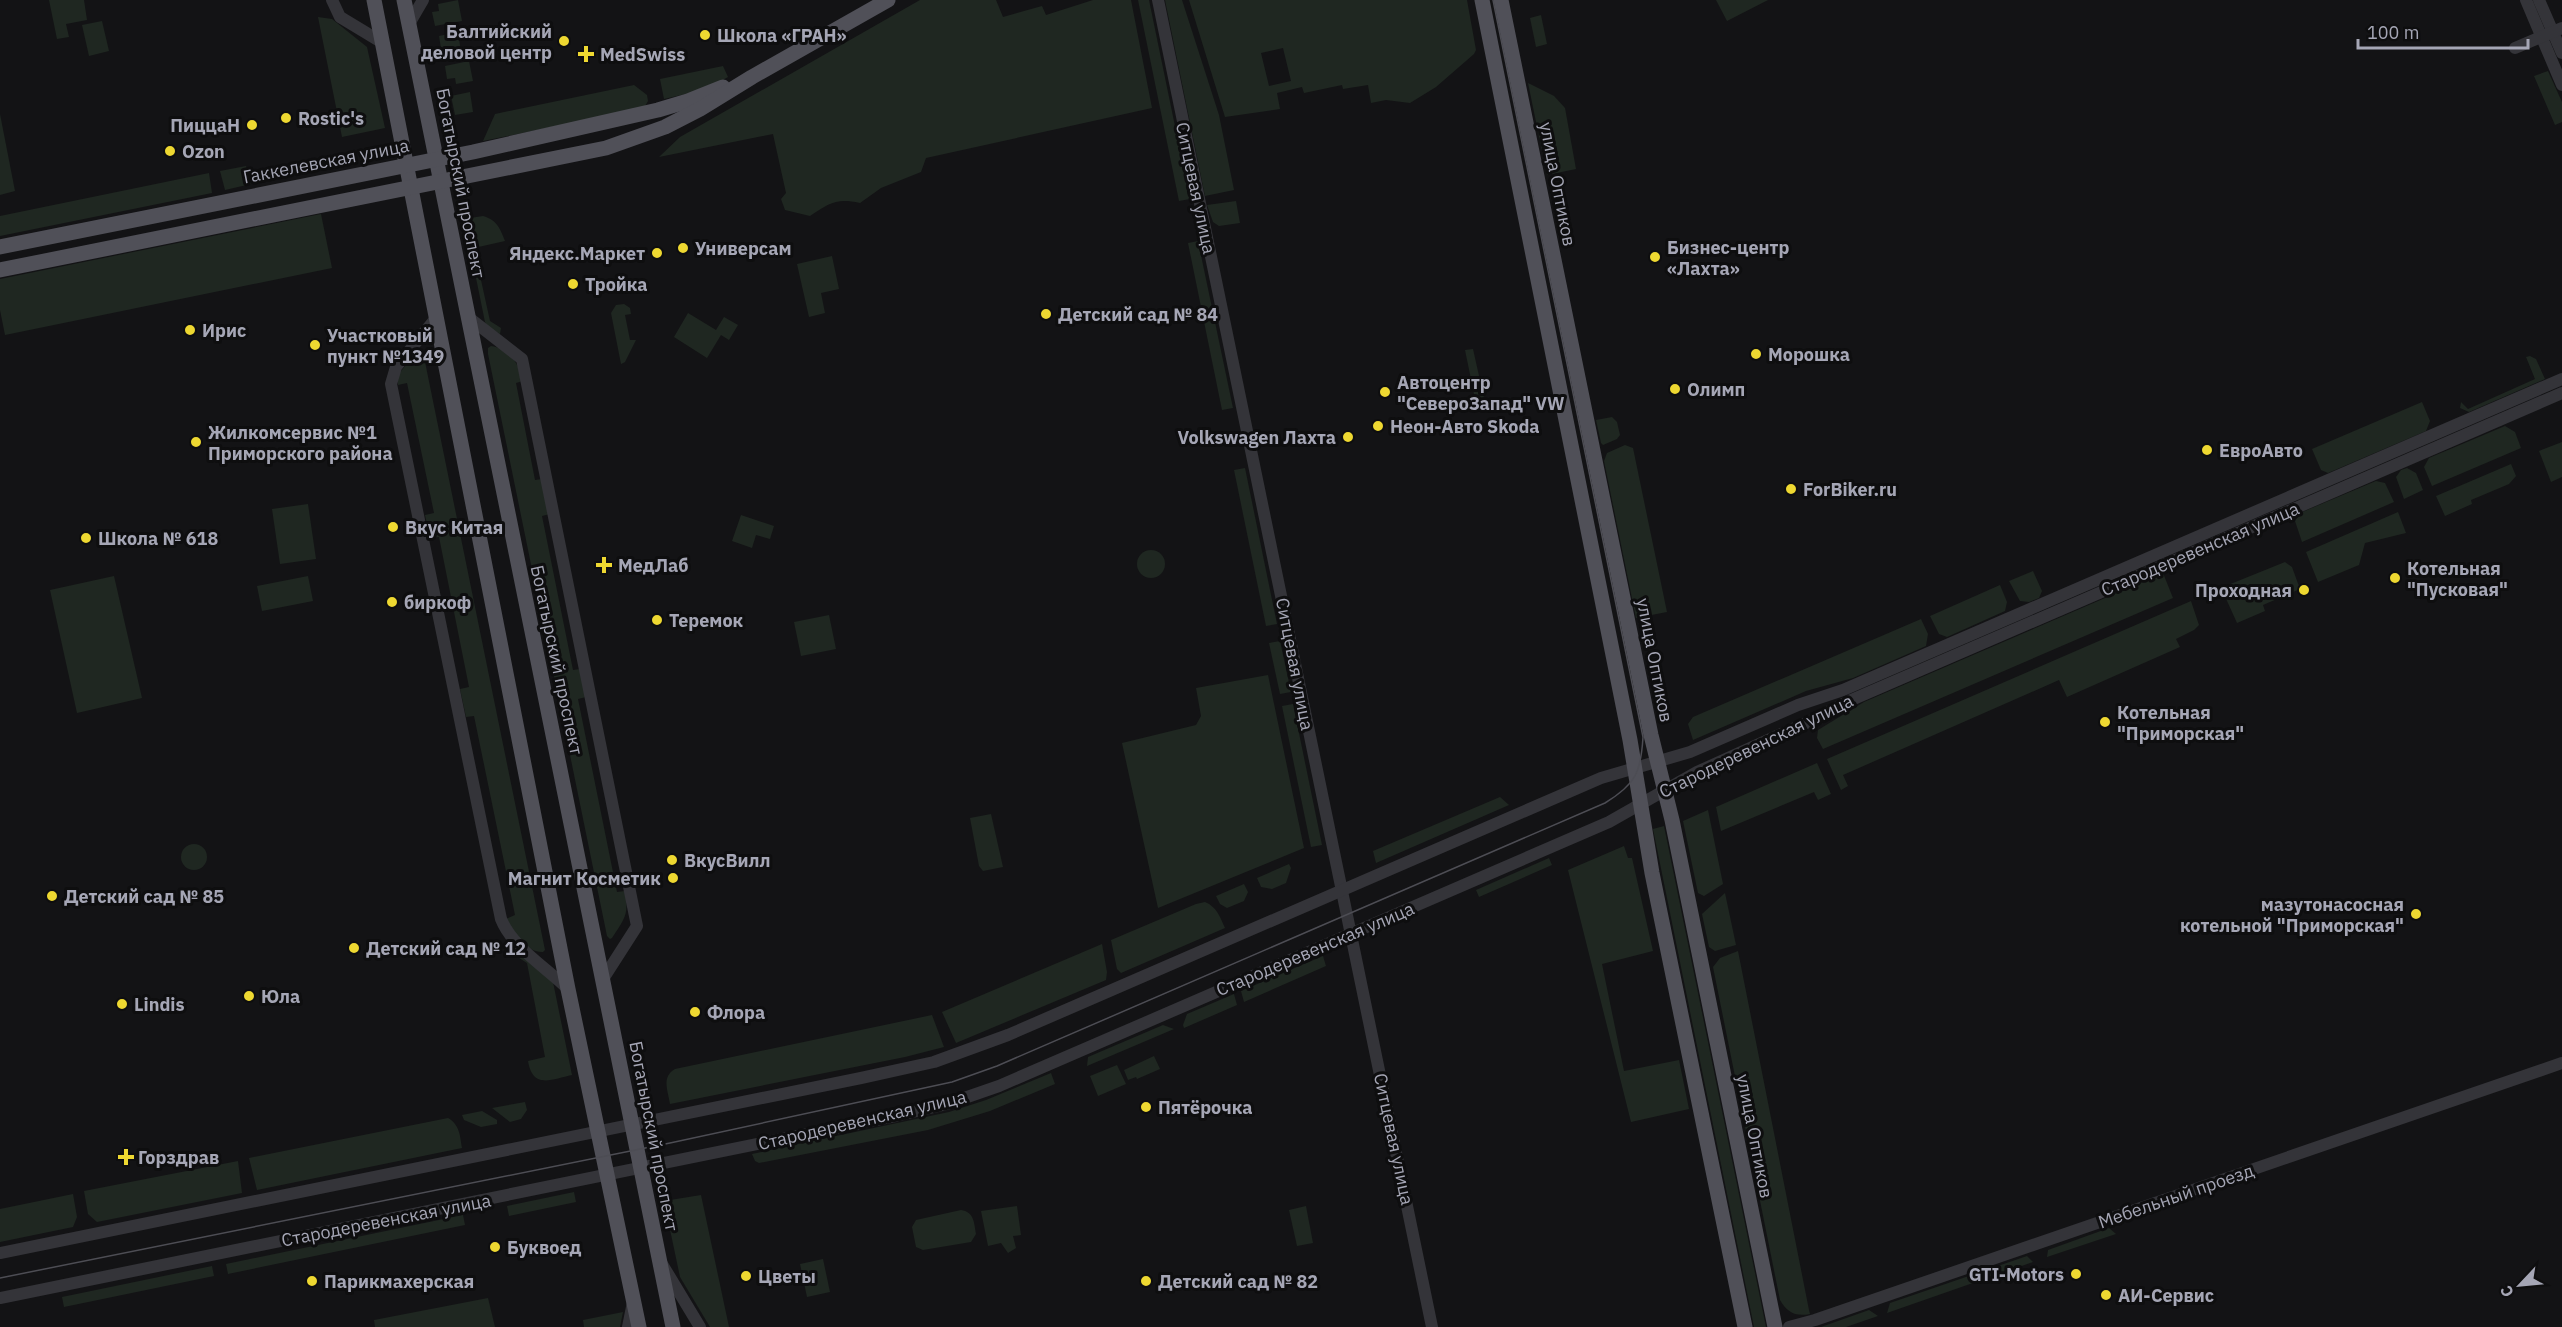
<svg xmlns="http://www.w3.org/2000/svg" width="2562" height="1327" font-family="'IBM Plex Sans',sans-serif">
<rect width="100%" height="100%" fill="#131315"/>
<g fill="#1f2721" fill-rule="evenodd">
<path d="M49 0H84L87 20 66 24 69 37 57 39Z"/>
<path d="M458 0 462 21 435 26 432 12 439 11 438 4Z"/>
<path d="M920 0H996L1003 17 1042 6 1046 15 1093 0H1131L1152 108 926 158 921 172 881 188 860 203C836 198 830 203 810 216L785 210 781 199 786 193 773 134 659 157 680 137Z"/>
<path d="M1138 0H1149L1190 199 1179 201Z"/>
<path d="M1165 0H1182L1219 115 1234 190 1205 196Z"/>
<path d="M1189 0H1467L1476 50 1474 54 1436 87 1410 103 1386 100 1371 103 1368 85 1343 89 1342 85 1304 93 1302 87 1277 93 1280 109 1225 117ZM1283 48 1291 81 1269 86 1261 53Z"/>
<path d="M1716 0H1768L1727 21Z"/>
<path d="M1541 15 1547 44 1536 47 1530 18Z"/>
<path d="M318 17 332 19 367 47 385 128 342 137Z"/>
<path d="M102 21 109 51 89 56 82 25Z"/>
<path d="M458 32 461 52 442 55 439 36Z"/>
<path d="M469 61 473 81 456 84 455 78 447 79 445 66Z"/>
<path d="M723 66 728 77 707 89 664 99 660 79Z"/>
<path d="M2548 71 2562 102V122L2555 125 2534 76Z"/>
<path d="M1528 83 1554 96 1565 108 1576 169 1547 175Z"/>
<path d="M634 85 647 95 648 101 644 108 483 141 495 114Z"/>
<path d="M470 92 473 112 455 115 451 96Z"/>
<path d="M0 114 15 191 0 195Z"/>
<path d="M246 166 251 184 225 190 220 171Z"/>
<path d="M209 173 212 193 0 236V216Z"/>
<path d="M1236 201 1240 223 1219 226 1213 222 1207 205Z"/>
<path d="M321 214 332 268 5 335 0 310V279Z"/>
<path d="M483 216C497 220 500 228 505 241L474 248 490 321 501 328 500 334 487 326 485 322 464 219Z"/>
<path d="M1198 241 1233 408 1222 410 1188 243Z"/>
<path d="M832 256 839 289 821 293 825 313 809 317 797 264Z"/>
<path d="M624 304 630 308 631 314 625 315 630 340H636L625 362 621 364 611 313 616 305Z"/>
<path d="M688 313 716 330 724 317 738 325 729 340 721 335 707 358 674 337Z"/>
<path d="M491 346C510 349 519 364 523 381L516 383 535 480 542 479 550 514 542 516 573 670 580 669 586 697 578 699 617 892 625 891C629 915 625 918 612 938L610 939 607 936 488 354V348Z"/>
<path d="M1473 349 1484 398 1477 397 1474 394 1465 350Z"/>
<path d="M421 350 423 352 545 950 543 952C527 953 512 932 506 919L515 915 474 716 466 717 460 689 469 687 439 537 430 538 425 515 434 513 407 383 398 385V375L417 351Z"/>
<path d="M2530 356 2536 359 2545 379 2469 412 2460 408 2461 402 2468 409 2535 379 2526 357Z"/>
<path d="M2422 402 2430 421 2426 431 2328 473 2321 470 2312 449Z"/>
<path d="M1612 417 1617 422 1620 435 1617 439 1603 445 1601 443 1596 420Z"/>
<path d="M2505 426 2515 432 2521 448 2432 486 2424 467 2429 458Z"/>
<path d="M2562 442V477L2551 482 2539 451Z"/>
<path d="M1625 445 1633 448 1667 612 1636 618 1604 461 1607 453Z"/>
<path d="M2511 464 2516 476 2509 484 2471 500 2472 504 2445 516 2436 496Z"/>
<path d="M1245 468 1277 624 1266 626 1234 470Z"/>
<path d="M2407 468 2416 473 2423 490 2404 499 2396 477 2401 470Z"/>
<path d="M2376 481 2385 483 2394 502 2302 542 2295 521 2300 513Z"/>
<path d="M308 504 316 559 280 564 272 509Z"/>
<path d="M2398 512 2406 533 2365 543 2359 565 2318 582 2306 552Z"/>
<path d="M741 515 774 526 770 539 756 535 752 548 732 541Z"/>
<circle cx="1151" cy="564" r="14"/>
<path d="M2285 562 2292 567 2300 589 2263 605 2265 611 2237 623 2223 592V587Z"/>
<path d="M2033 571 2042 591 2039 598 2029 602 2020 601 2009 581Z"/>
<path d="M2163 573 2173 598 1823 749 1817 738 1818 730 1864 702Z"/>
<path d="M114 576 142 698 77 713 50 590Z"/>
<path d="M308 576 313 601 262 611 257 586Z"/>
<path d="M2000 585 2007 602 2005 611 1947 637 1939 634 1930 616Z"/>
<path d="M2191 601 2199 625 2194 630 2176 639 2180 647 2067 697 2059 680 1843 775 1848 786 1841 790 1827 759Z"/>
<path d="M829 615 836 649 801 656 794 622Z"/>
<path d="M1921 619 1928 634 1926 646 1853 678 1806 691 1693 740 1688 724 1693 717Z"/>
<path d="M1280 641 1291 692 1280 694 1269 643Z"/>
<path d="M1268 675 1304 848 1158 908 1122 743 1196 725 1201 716 1196 688Z"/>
<path d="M1293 704 1322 845 1311 847 1282 706Z"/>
<path d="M1817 763 1831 794 1818 800 1814 792 1721 831 1716 807Z"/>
<path d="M1500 797 1509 805 1376 863 1373 851Z"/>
<path d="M1708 810 1723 884 1704 896 1698 893 1683 821Z"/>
<path d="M991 814 1003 867 983 871 979 866 970 818Z"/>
<path d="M1664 826 1766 1327H1754L1653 829Z"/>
<circle cx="194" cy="857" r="13"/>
<path d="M1624 846 1628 858H1632L1653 951 1602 964 1624 1071 1679 1060 1689 1109 1631 1122 1568 870Z"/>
<path d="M1549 858 1552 865 1479 897 1476 890Z"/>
<path d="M1289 864 1291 868 1286 883 1272 889 1261 887 1257 878Z"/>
<path d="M1244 884 1248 892 1244 901 1227 908 1220 904 1216 896Z"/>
<path d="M1725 893 1736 945 1715 951 1709 947 1702 914Z"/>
<path d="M1205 902C1217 907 1220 917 1225 928L1121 973 1117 969 1111 940 1196 904Z"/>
<path d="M1102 944 1107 972 1106 980 956 1043 942 1012Z"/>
<path d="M1738 951 1809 1310 1810 1314C1795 1317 1787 1312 1780 1300L1713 967 1720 958Z"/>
<path d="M518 952 553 982 572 1075C552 1079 533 1090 528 1061L545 1057 527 963 516 956Z"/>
<path d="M1323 956 1326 966 1244 1002 1241 991Z"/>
<path d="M1234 994 1237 1005 1184 1028 1183 1025 1187 1014Z"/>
<path d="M932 1015 944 1047 905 1057 670 1104C668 1091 661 1077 675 1069Z"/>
<path d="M1163 1025 1174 1029 1087 1066 1088 1057Z"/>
<path d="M1154 1056 1160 1069 1137 1079 1136 1077 1128 1080 1124 1070Z"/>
<path d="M1117 1065 1126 1084 1098 1096 1090 1076Z"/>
<path d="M1051 1073 1055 1084 990 1111 928 1130 759 1163 755 1161 752 1154 949 1112 986 1100Z"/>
<path d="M525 1102 527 1110 521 1119 510 1122 492 1108Z"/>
<path d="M482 1111 497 1120V1124L481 1127 464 1120 462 1115Z"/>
<path d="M448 1118C460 1125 460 1136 462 1148L257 1190 249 1158Z"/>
<path d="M238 1161 242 1193 97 1222 88 1214 84 1191Z"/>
<path d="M574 1192 576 1202 509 1216 507 1206Z"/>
<path d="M73 1194 77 1217 73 1227 0 1242V1209Z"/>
<path d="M701 1195 729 1327H710L680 1277 664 1201Z"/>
<path d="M1017 1206 1021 1235 1013 1236 1016 1248 1008 1253 1001 1243 988 1246 981 1211Z"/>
<path d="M1306 1206 1313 1243 1297 1246 1289 1210Z"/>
<path d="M961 1210C974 1212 974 1222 976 1234L971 1242 923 1250 916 1247 912 1227 916 1220Z"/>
<path d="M463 1215 465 1225 228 1274 226 1264Z"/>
<path d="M2109 1228 2116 1234 2047 1257 2048 1250Z"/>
<path d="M2027 1256 2033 1262 1887 1313 1890 1303Z"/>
<path d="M823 1259 830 1292 807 1297 800 1264Z"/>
<path d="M212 1266 214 1276 64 1307 62 1297Z"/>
<path d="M488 1298 495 1327H375L374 1320Z"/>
<path d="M1869 1310 1878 1316 1846 1327H1821Z"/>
<path d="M623 1312 620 1327H584L583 1320Z"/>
</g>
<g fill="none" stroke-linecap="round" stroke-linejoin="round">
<g stroke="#343439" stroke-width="12">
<path d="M332 0 340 17 383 43"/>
<path d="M1158 0 1432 1327"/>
<path d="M2526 0 2562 85"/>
<path d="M2539 0 2562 53"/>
<path d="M409 24 423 0"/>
<path d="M2515 48 2562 28"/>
<path d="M468 317 522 359 637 926 603 979"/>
<path d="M436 318 396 367 391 384 501 919C512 947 547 968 568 989"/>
<path d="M0 1253 861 1078 934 1062 1008 1035 1601 778 1690 752 1798 705 1843 690 2562 379"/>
<path d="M662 1264 700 1327"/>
<path d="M0 1298 895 1116 947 1104 999 1086 1609 822 1697 772 1806 723 1849 701 2562 393"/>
<path d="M628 1327 633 1302"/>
<path d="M1789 1327 1815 1320 2562 1063"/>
</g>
<g stroke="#505058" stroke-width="15">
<path d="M374 0 568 989 639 1327"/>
<path d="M404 0 673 1327"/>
<path d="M1482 0 1630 740 1652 873 1745 1327"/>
<path d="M1501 0 1651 735 1672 820 1775 1327"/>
<path d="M0 247 473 152 658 110 688 101 723 87"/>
<path d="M0 270 606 148 665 127 700 109 752 77 888 0"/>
</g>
<path stroke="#4d4d54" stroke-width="1.5" d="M0 1278 670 1143 952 1082 997 1066 1605 803C1636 784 1641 772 1643 737L1493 0"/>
</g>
<g fill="#eed831" stroke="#0e0e0f" stroke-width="2">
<circle cx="705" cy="35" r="6"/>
<circle cx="564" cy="41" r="6"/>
<path d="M583 45h6v6h6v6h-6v6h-6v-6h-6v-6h6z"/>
<circle cx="286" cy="118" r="6"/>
<circle cx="252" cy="125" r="6"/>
<circle cx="170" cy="151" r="6"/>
<circle cx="683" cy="248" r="6"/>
<circle cx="657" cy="253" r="6"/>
<circle cx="1655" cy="257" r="6"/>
<circle cx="573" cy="284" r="6"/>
<circle cx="1046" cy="314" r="6"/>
<circle cx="190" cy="330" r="6"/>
<circle cx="315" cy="345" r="6"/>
<circle cx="1756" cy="354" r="6"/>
<circle cx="1675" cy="389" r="6"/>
<circle cx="1385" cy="392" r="6"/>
<circle cx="1378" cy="426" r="6"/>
<circle cx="1348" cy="437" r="6"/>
<circle cx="196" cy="442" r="6"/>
<circle cx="2207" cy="450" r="6"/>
<circle cx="1791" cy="489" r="6"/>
<circle cx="393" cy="527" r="6"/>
<circle cx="86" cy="538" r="6"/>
<path d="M601 556h6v6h6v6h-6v6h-6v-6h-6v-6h6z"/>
<circle cx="2395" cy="578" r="6"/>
<circle cx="2304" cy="590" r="6"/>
<circle cx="392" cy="602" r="6"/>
<circle cx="657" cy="620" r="6"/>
<circle cx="2105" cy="722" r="6"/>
<circle cx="672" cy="860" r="6"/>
<circle cx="673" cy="878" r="6"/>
<circle cx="52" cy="896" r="6"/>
<circle cx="2416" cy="914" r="6"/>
<circle cx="354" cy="948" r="6"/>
<circle cx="249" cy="996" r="6"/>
<circle cx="122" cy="1004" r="6"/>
<circle cx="695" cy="1012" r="6"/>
<circle cx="1146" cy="1107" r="6"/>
<path d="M123 1148h6v6h6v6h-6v6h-6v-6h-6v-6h6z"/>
<circle cx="495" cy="1247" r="6"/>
<circle cx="2076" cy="1274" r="6"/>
<circle cx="746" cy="1276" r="6"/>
<circle cx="312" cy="1281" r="6"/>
<circle cx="1146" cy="1281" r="6"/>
<circle cx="2106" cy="1295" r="6"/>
</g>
<g text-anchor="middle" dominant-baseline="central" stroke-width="6" stroke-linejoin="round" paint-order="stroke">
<g font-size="18" font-weight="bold" fill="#a5a6b5" stroke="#0e0e0f" text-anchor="start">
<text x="552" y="31" text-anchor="end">Балтийский<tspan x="552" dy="21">деловой центр</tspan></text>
<text x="717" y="35">Школа «ГРАН»</text>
<text x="600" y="54">MedSwiss</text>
<text x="298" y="118">Rostic's</text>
<text x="240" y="125" text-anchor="end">ПиццаН</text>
<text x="182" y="151">Ozon</text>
<text x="1667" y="247">Бизнес-центр<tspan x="1667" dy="21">«Лахта»</tspan></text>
<text x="695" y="248">Универсам</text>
<text x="645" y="253" text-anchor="end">Яндекс.Маркет</text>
<text x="585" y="284">Тройка</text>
<text x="1058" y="314">Детский сад № 84</text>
<text x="202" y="330">Ирис</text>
<text x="327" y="335">Участковый<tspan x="327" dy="21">пункт №1349</tspan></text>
<text x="1768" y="354">Морошка</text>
<text x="1397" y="382">Автоцентр<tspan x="1397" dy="21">"СевероЗапад" VW</tspan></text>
<text x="1687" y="389">Олимп</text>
<text x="1390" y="426">Неон-Авто Skoda</text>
<text x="208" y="432">Жилкомсервис №1<tspan x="208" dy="21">Приморского района</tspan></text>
<text x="1336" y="437" text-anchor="end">Volkswagen Лахта</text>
<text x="2219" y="450">ЕвроАвто</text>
<text x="1803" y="489">ForBiker.ru</text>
<text x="405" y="527">Вкус Китая</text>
<text x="98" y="538">Школа № 618</text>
<text x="618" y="565">МедЛаб</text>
<text x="2407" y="568">Котельная<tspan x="2407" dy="21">"Пусковая"</tspan></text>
<text x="2292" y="590" text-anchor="end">Проходная</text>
<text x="404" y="602">биркоф</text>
<text x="669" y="620">Теремок</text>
<text x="2117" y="712">Котельная<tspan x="2117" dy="21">"Приморская"</tspan></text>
<text x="684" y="860">ВкусВилл</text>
<text x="661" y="878" text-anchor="end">Магнит Косметик</text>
<text x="64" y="896">Детский сад № 85</text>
<text x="2404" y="904" text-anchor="end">мазутонасосная<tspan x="2404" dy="21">котельной "Приморская"</tspan></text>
<text x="366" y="948">Детский сад № 12</text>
<text x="261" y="996">Юла</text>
<text x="134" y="1004">Lindis</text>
<text x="707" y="1012">Флора</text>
<text x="1158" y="1107">Пятёрочка</text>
<text x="138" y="1157">Горздрав</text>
<text x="507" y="1247">Буквоед</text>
<text x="2064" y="1274" text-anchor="end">GTI-Motors</text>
<text x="758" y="1276">Цветы</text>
<text x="324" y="1281">Парикмахерская</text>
<text x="1158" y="1281">Детский сад № 82</text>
<text x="2118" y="1295">АИ-Сервис</text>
</g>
<g font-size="18" fill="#a5a6b5" stroke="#0e0e0f">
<text transform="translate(326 161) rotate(-11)">Гаккелевская улица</text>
<text transform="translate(461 183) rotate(79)">Богатырский проспект</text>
<text transform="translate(1558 184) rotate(79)">улица Оптиков</text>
<text transform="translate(1196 188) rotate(78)">Ситцевая улица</text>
<text transform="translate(2200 549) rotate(-23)">Стародеревенская улица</text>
<text transform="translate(557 660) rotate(78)">Богатырский проспект</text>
<text transform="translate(1655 660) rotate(79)">улица Оптиков</text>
<text transform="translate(1295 664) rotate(79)">Ситцевая улица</text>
<text transform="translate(1756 746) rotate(-26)">Стародеревенская улица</text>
<text transform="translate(1315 949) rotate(-23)">Стародеревенская улица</text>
<text transform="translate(862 1120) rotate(-13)">Стародеревенская улица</text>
<text transform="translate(654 1136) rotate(79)">Богатырский проспект</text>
<text transform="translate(1755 1136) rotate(79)">улица Оптиков</text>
<text transform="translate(1394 1139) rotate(78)">Ситцевая улица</text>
<text transform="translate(2176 1196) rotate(-19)">Мебельный проезд</text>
<text transform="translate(386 1220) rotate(-11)">Стародеревенская улица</text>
</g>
</g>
<g transform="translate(2520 1285) rotate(244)" stroke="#0e0e0f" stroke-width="4.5" paint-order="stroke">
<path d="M0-4.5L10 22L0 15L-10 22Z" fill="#a5a6b5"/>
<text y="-9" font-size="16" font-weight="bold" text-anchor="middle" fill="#a5a6b5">С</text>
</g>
<path d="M2358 39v9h170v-9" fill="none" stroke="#a5a6b5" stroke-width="3"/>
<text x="2367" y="39" font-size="18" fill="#a5a6b5" stroke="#0e0e0f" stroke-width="4.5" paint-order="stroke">100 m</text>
</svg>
